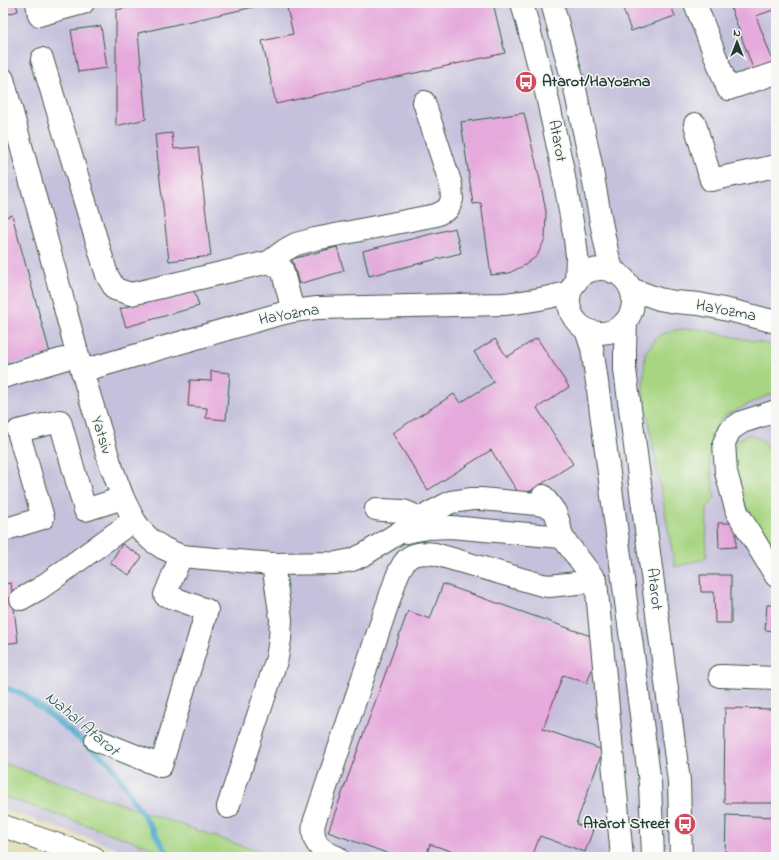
<svg xmlns="http://www.w3.org/2000/svg" width="779" height="860" font-family="'Indie Flower',sans-serif">
<rect width="100%" height="100%" fill="#f6f6f2"/>
<filter id="ink" filterUnits="userSpaceOnUse"><feTurbulence type="fractalNoise" baseFrequency=".025" numOctaves="2"/><feDisplacementMap in="SourceGraphic" scale="8" xChannelSelector="R" yChannelSelector="G"/><feConvolveMatrix kernelMatrix="1 2 1 2 8 2 1 2 1" color-interpolation-filters="sRGB"/></filter>
<filter id="wash" filterUnits="userSpaceOnUse"><feTurbulence type="fractalNoise" baseFrequency=".012" numOctaves="4" result="noise"/><feDisplacementMap in="SourceGraphic" scale="16" xChannelSelector="R" yChannelSelector="G"/><feGaussianBlur stdDeviation="0.9" result="paint"/><feColorMatrix in="noise" values="0 0 0 0 0 0 0 0 0 0 0 0 0 0 0 0 0 1.4 0 .05"/><feComposite in="paint" operator="in"/></filter>
<g filter="url(#wash)">
<rect width="100%" height="100%" fill="#e6dfba"/>
<path fill="#c5c0db" d="M3 3H776V857H142L3 809Z"/>
<g fill="#a8d582" stroke="#64895b">
<path d="M679 329H698L776 346V392L755 401 724 416 711 434 709 459 715 498 707 508 706 558 675 567 643 390 645 353 659 335Z"/>
<path d="M749 434 764 441 773 455 776 462V536L768 541 755 522 740 495 733 458 736 441Z"/>
<path d="M3 763 274 857H178L3 796Z"/>
</g>
<g fill="none" stroke-linecap="round" stroke-linejoin="round">
<path stroke="#4faacd" stroke-width="5.5" d="M3 687 23 694 110 763 170 857"/>
</g>
<g id="blocks">
<g fill="#e5a9dc">
<path d="M3 3H16L18 11 5 15 3 7Z"/>
<path d="M148 3 267 4 138 33 146 119 116 126V10Z"/>
<path d="M286 3H493L505 53 276 104 262 41 293 34Z"/>
<path d="M621 3H670L675 16 631 31Z"/>
<path d="M729 3H776V9L756 16 775 67 755 74Z"/>
<path d="M101 26 107 68 78 72 71 30Z"/>
<path d="M524 113 540 180 546 212 545 239 537 256 525 265 509 273 491 275 481 203 473 204 461 122Z"/>
<path d="M172 133 174 149 198 147 211 256 169 261 155 135Z"/>
<path d="M12 215 50 353 7 364 3 349V218Z"/>
<path d="M455 228 461 253 369 276 363 251Z"/>
<path d="M337 247 344 271 299 284 292 259Z"/>
<path d="M193 287 199 306 126 327 120 309Z"/>
<path d="M537 338 569 387 537 408 573 464 521 497 491 450 428 490 392 433 454 394 460 403 494 382 474 352 495 339 507 357Z"/>
<path d="M211 371 230 373 226 420 206 418 207 408 188 406 190 380 211 381Z"/>
<path d="M718 523H736V547L719 548Z"/>
<path d="M122 544 142 557 129 575 110 563Z"/>
<path d="M700 575H731V623H715L714 592H701Z"/>
<path d="M11 583 18 642 3 644V584Z"/>
<path d="M443 584 602 640 587 683 563 675 543 729 603 750 576 824 593 830 585 852 540 836 532 857H468L430 844 426 857H398L328 832 408 611 430 619Z"/>
<path d="M767 605H776V631L765 630Z"/>
<path d="M725 708 776 709V803H724Z"/>
<path d="M726 815 776 817V857H725Z"/>
</g>
</g>
</g>
<g filter="url(#ink)">
<use href="#blocks" fill-opacity="0" stroke="#3d5548" stroke-width="1"/>
<g fill="none" stroke-linecap="round" stroke-linejoin="round">
<g stroke="#3d5548" stroke-width="24">
<g id="minor">
<path d="M37 3 39 15 83 3"/>
<path d="M522 3 547 96 562 166 575 239 577 256 576 282"/>
<path d="M552 3 575 89 590 160 601 222 608 256 613 272"/>
<path d="M695 3 728 89 776 73"/>
<path d="M42 59 107 275 115 289 131 294 269 262 282 269 293 311"/>
<path d="M3 79 82 371 110 463 123 498 134 520 141 530 151 540 163 548 181 556 273 564 336 563 352 560 365 554 430 513 451 502 472 499H481L537 504 551 507"/>
<path d="M695 124 711 180 776 166"/>
<path d="M269 262 285 250 296 244 315 239 436 215 448 209 452 199 451 185 424 102"/>
<circle cx="601" cy="301" r="32"/>
<path d="M631 289 659 299 675 302 699 304 733 311 776 322"/>
<path d="M626 322 625 349V370L679 781 681 857"/>
<path d="M586 330 592 348 596 375 650 783 653 857"/>
<path d="M82 371 276 315 293 311 317 308 504 304C527 302 548 298 570 292"/>
<path d="M3 377 77 355"/>
<path d="M776 411 742 422 730 430 724 443 726 472 737 512 776 576"/>
<path d="M543 496 555 512 559 523 562 537 596 581 622 857"/>
<path d="M376 509C385 511 393 510 402 511 409 512 414 516 420 519"/>
<path d="M3 530 43 518 18 431 60 421 85 510 123 498"/>
<path d="M406 532 427 528 451 527 562 537"/>
<path d="M21 599 39 589 134 520"/>
<path d="M720 676 776 678"/>
<path d="M96 740 161 766 207 610 165 595 181 556"/>
<path d="M228 807 277 658 280 639 281 619 273 564"/>
<path d="M3 826 93 857"/>
<path d="M337 857C320 851 311 842 314 823L396 579C404 557 411 551 435 554L542 585 549 586 596 581"/>
</g>
</g>
<use href="#minor" stroke="#fff" stroke-width="22"/>
</g>
</g>
<defs>
<g id="bus-disc" transform="scale(1.15)"><circle r="9.5" fill="#d1495b" stroke="#f6f6f2"/><path d="M-5-6H5V4H4V6H2V4H-2V6H-4V4H-5ZM-3.5-4V0h7V-4ZM-3.5 1.2v1.5H-2V1.2ZM2 1.2v1.5H3.5V1.2Z" fill="#fff"/></g>
</defs>
<g fill-rule="evenodd">
<use href="#bus-disc" x="526" y="82"/>
<use href="#bus-disc" x="685" y="824"/>
</g>
<g text-anchor="middle" dominant-baseline="central" stroke-width="3" stroke-linejoin="round" paint-order="stroke">
<g font-size="16" font-weight="bold" fill="#1f3d34" stroke="#f6f6f2" text-anchor="start">
<text x="542" y="82">Atarot/HaYozma</text>
<text x="670" y="824" text-anchor="end">Atarot Street</text>
</g>
<g font-size="16" fill="#1f3d34" stroke="#f6f6f2">
<text transform="translate(557 141) rotate(79)">Atarot</text>
<text transform="translate(726 311) rotate(11)">HaYozma</text>
<text transform="translate(289 315) rotate(-10)">HaYozma</text>
<text transform="translate(101 435) rotate(73)">Yatsiv</text>
<text transform="translate(654 589) rotate(83)">Atarot</text>
</g>
<g font-size="17" font-style="italic" fill="#2d5e62" stroke="#f6f6f2">
<text transform="translate(82 724) rotate(40)">Nahal Atarot</text>
</g>
</g>
<rect width="779" height="860" fill="none" stroke="#f6f6f2" stroke-width="16"/>
<g transform="translate(737 42)" stroke="#f6f6f2" stroke-width="3" paint-order="stroke">
<path d="M0-3L7 15L0 10L-7 15Z" fill="#1f3d34"/>
<text y="-6" font-size="11" font-weight="bold" text-anchor="middle" fill="#1f3d34">N</text>
</g>
</svg>
